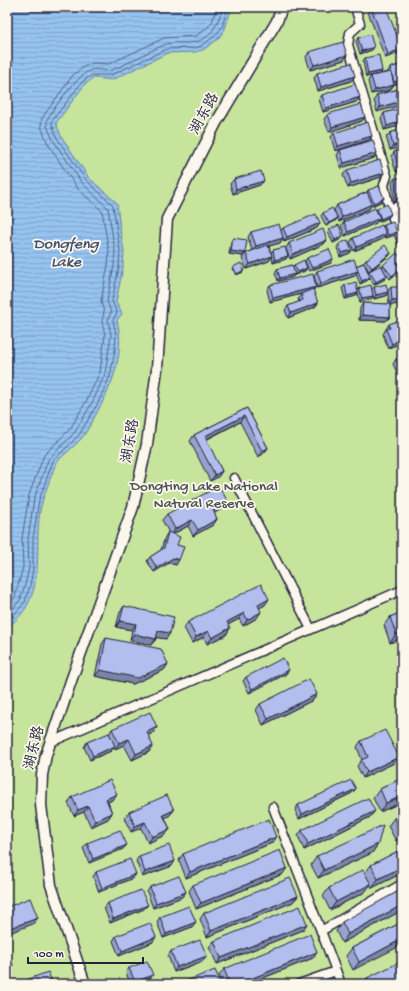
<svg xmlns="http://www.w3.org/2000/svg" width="409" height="991" font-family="'Gochi Hand','LXGW WenKai TC',sans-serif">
<defs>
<pattern id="water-rules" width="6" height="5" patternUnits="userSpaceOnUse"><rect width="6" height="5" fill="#95c2ef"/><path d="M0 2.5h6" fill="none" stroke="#80a6ce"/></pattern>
</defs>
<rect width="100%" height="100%" fill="#fbf7ec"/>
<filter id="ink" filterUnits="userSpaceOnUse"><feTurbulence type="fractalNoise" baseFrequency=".025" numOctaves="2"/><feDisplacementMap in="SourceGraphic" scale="8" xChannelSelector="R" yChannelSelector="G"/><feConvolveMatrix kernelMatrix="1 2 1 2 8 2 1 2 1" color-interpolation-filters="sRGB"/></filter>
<g filter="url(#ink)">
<rect fill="#c7e49c" stroke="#74836c" x="7" y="7" width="395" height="977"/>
<path fill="url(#water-rules)" stroke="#6782a7" d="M7 7H232L225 29 218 39 203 50 195 52 168 53 112 80 94 78 85 84 56 123 61 136 89 178 117 203 120 229 124 251 123 267 116 302 122 314 117 320C126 355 111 388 94 418 90 425 86 433 81 439 74 447 64 454 57 462 53 469 46 491 43 499 32 533 45 571 28 604 24 613 14 622 7 629Z"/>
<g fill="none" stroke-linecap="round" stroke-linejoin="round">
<g stroke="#506283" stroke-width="1">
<path d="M7 607 15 597 23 567 22 538 29 495 44 455 70 429 88 398 100 372 105 335 102 321 104 312 101 301 108 265 109 252 102 211 78 189 61 164 47 142 41 126 42 118 73 75 85 66 93 63 109 64 164 38 196 36 207 28 212 22 217 7"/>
<path d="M7 616 20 600 25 585 29 568 28 539 34 499 48 460 75 432 93 401 105 374 111 335 108 320 111 312 107 301 114 266 115 251 108 208 82 183 53 140 47 126V120C53 108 79 74 91 70 97 68 105 72 112 70 130 63 146 52 164 45 170 42 179 43 185 43 210 43 216 28 223 7"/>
<path d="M7 623 25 602 30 586 33 569V539L39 500 53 461 79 435 98 403 110 376 115 350 116 334 113 320 117 313 112 301 119 267 120 251 113 205 86 180 57 138 52 124V121L82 82 92 75H111L167 49 195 48 201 46 215 36 222 27 228 7"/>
</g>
<g stroke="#22223b" stroke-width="11">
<g id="minor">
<path d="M355 7 360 24 350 33 348 45 387 176 384 185 389 208 402 241"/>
<path d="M389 208 402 206"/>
<path d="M234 478 311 629"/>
<path d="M51 742 402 590"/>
<path d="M273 807 321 931"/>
<path d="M299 984 336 971"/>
<path d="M341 984 321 931 402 884"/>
</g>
</g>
<g stroke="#22223b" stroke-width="13">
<path id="tertiary" d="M85 984 51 885 41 805 42 775 46 755 71 681 133 507 147 444 157 369 167 219 216 123 277 21 282 7"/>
</g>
<use href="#minor" stroke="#fbf7ec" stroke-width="8"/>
<use href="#tertiary" stroke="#fbf7ec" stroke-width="10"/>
</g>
<g fill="#98a3cd" stroke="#22223b">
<path d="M371 7 402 49 399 53 385 58 368 12Z"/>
<path d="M358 38 374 47 372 50 360 54 356 41Z"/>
<path d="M309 52 344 60 310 70 306 57Z"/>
<path d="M365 58 382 71 380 74 366 77 363 61Z"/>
<path d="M402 64V82L393 85 390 90 371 94 368 81 371 76 388 72V71L390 68Z"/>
<path d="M317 73 355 76 351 81 318 91 314 78Z"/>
<path d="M402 88 377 112 374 100 377 95Z"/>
<path d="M322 95 360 97 356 102 323 112 319 99Z"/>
<path d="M402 108V125L384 130 381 118 384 113Z"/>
<path d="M328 114 365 117 362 121 329 132 324 119Z"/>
<path d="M402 129V147L390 150 386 137 390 133Z"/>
<path d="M334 133 372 136 369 140 335 151 331 137Z"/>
<path d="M402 149V170L396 172 391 156 394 152Z"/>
<path d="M340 150 377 153 374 158 341 168 337 155Z"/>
<path d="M347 170 384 173 381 177 348 188 343 175Z"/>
<path d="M395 178 402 186V201L394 202 392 182Z"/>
<path d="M234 179 264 181 260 185 233 194 230 184Z"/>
<path d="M368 190 384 198 382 201 372 206 371 205 369 209 339 222 334 210 337 205 367 192Z"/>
<path d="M377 209 389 217 379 222 378 220 376 223 345 236 341 226 344 222 376 210Z"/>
<path d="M402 209V223L399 224 396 213 398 210Z"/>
<path d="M323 213 338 218 335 221 326 226 321 216Z"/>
<path d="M320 223 317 228 284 242 283 238 280 243 269 246 271 253 273 250 286 248 289 243 327 240 324 244 290 259 286 249V259L273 263 272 257 269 261 246 269 242 258 246 253 252 251 248 237 251 232 281 231 283 228Z"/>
<path d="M384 225 397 232 395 235 386 238 385 236 383 239 354 251 350 242 353 238 383 227Z"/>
<path d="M330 229 341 239 333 243 328 232Z"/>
<path d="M233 238 245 253 243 256 229 254 231 241Z"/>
<path d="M339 244 352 250 350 253 340 257 337 248Z"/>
<path d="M391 253 389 256 369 271 365 265 368 273 369 271 382 267 383 265 400 263 398 264 401 268 399 271 390 279 386 274 385 279 374 285 370 278 368 280 360 284 356 274 355 276 317 288 314 276 317 271 356 266 363 263 366 260Z"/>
<path d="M307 258 331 263 309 271 305 261Z"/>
<path d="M294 265 307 268 305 271 295 275V274L293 277 278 281 275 273 277 269 293 267Z"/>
<path d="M233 267 243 272 236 275 232 269Z"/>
<path d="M270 285 316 287 313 291 318 303 315 307 288 318 285 310 288 306 299 302 298 299 301 294 270 302 267 290Z"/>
<path d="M345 285 358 290 359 288 372 289 374 287 388 291 391 287 402 304 390 305V317L386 321 359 320 360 308 363 303 389 304 388 293 386 296 374 299 373 296 371 299 360 302 358 294 356 296 345 299 342 288Z"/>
<path d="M389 324 402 343 388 348 383 334Z"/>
<path d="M402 357V375L399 377 393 364 396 359Z"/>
<path d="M247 408 268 448 263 454 258 457 240 422 206 440 222 471 218 477 210 481 190 441 194 435Z"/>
<path d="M224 508 214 513 217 519 213 525 193 536 188 526 173 534 177 545 176 565 169 563 154 572 147 561 150 557 161 550 165 537 168 532 169 533 162 520 167 514Z"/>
<path d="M265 605 259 608 257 618 243 626 239 619 228 625 230 628 226 635 207 644 204 637 192 643 184 628 188 622Z"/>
<path d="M124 606 170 633 166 639 156 637V639L151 645 130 640 132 630 116 627 120 612Z"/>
<path d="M402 612V643H401L399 639 390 643 384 625 390 617Z"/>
<path d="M106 638 168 664 164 670 133 684 95 676 102 644Z"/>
<path d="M286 674 249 693 243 681 246 677Z"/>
<path d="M317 694 313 700 263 725 256 710 260 704Z"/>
<path d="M157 727 153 733 148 735 149 752 132 760 124 745 115 749 114 748 111 751 90 760 84 747 87 742 109 734 112 729Z"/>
<path d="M361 741 399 757 394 763 363 778 357 766 362 760 357 747Z"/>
<path d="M402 778V802L380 812 373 798 380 789Z"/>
<path d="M352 793 299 819 295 810 298 805Z"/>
<path d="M117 794 112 800 108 802 112 813 108 819 91 827 84 812 74 816 68 803 72 797Z"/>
<path d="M174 810 169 816 165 818 170 829 165 835 148 843 141 828 131 832 124 818 129 812Z"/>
<path d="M402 814V837L396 841 388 826 394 818Z"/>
<path d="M370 817 304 850 298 836 302 830Z"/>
<path d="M87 843 127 845 123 849 89 863 83 848Z"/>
<path d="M272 843 186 878 179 860 183 854Z"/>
<path d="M378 844 372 853 318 878 311 865 317 856Z"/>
<path d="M402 849V873L372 888 370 884 365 892 330 910 323 896 329 888 365 873 371 865Z"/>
<path d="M139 856 172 866 142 877 136 861Z"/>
<path d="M96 872 136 874 133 878 99 892 93 877Z"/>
<path d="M283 874 196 909 189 891 193 885Z"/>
<path d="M150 887 182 897 153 908 147 892Z"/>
<path d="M298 896 293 902 207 937 200 919 204 913Z"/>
<path d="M108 903 148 905 144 909 110 923 104 908Z"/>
<path d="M397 913 342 943 336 931 342 922Z"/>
<path d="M160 917 192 927 163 938 157 922Z"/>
<path d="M402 922 353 970 346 956 352 948Z"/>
<path d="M303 930 217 964 209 947 214 941Z"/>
<path d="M116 936 153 942 119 956 113 941Z"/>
<path d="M171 951 207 956 203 961 174 972 168 956Z"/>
<path d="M313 958 248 984H223L219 975 224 969Z"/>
<path d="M129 968 149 980 139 984H130L126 972Z"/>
<path d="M367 978 402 984H363Z"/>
</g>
<g fill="#7c85a7" stroke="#22223b">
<path d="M374 47 372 50 360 54 362 51Z"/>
<path d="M402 49 399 53 385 58 388 54Z"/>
<path d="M347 55 344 60 310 70 314 65Z"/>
<path d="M382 71 380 74 366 77 368 74Z"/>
<path d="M355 76 351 81 318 91 321 87Z"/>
<path d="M402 79V82L392 85 394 82Z"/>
<path d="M394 85 390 90 371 94 375 90Z"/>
<path d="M360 97 356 102 323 112 326 108Z"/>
<path d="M402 101V105L377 112 380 107Z"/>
<path d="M365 117 362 121 329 132 332 127Z"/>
<path d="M402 121V125L384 130 387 126Z"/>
<path d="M372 136 369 140 335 151 338 146Z"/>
<path d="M402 143V147L390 150 393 146Z"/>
<path d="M377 153 374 158 341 168 344 163Z"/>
<path d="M402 167V170L396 172 399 168Z"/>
<path d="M384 173 381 177 348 188 351 183Z"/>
<path d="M264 181 260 185 233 194 236 189Z"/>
<path d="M384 198 382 201 372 206 374 203Z"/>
<path d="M402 198V201L394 202 396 199Z"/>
<path d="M372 204 369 209 339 222 342 217Z"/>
<path d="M391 214 389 217 379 222 381 219Z"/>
<path d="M338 218 335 221 326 226 329 223Z"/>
<path d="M380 218 376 223 345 236 348 232Z"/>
<path d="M320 223 317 228 284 242 287 237Z"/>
<path d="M397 232 395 235 386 238 388 235Z"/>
<path d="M386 234 383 239 354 251 357 247Z"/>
<path d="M343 236 341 239 333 243 335 240Z"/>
<path d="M283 238 280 243 252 251 256 246Z"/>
<path d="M327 240 324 244 290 259 293 254Z"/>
<path d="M352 250 350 253 340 257 342 253Z"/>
<path d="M231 251 245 253 243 256 229 254Z"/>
<path d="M391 253 389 256 369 271 372 268Z"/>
<path d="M272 256 269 261 246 269 250 264Z"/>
<path d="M288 256 286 259 273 263 275 260Z"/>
<path d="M333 259 331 263 309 271 312 268Z"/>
<path d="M307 268 305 271 295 275 298 272Z"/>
<path d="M401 268 399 271 390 279 392 276Z"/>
<path d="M244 270 243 272 236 275 237 274Z"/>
<path d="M358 271 355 276 317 288 321 283Z"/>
<path d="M295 274 293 277 278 281 280 278Z"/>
<path d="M387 276 385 279 374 285 376 282Z"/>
<path d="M370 277 368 280 360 284 362 281Z"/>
<path d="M316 287 313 291 270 302 273 298Z"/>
<path d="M388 292 386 296 374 299 376 295Z"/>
<path d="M358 293 356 296 345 299 347 296Z"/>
<path d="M373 296 371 299 360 302 362 298Z"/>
<path d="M402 299V304L389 305 392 300Z"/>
<path d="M318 303 315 307 288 318 291 313Z"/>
<path d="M362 315 390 317 386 321 359 320Z"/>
<path d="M402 339V343L388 348 392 344Z"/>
<path d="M402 372V375L399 377Z"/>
<path d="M244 416 240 422 200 442 205 436Z"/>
<path d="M268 448 263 454 258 457 262 451Z"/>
<path d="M222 471 218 477 210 481 215 475Z"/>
<path d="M228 502 224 508 208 516 213 510Z"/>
<path d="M217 519 213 525 193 536 198 530Z"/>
<path d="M192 520 188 526 171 535 175 529Z"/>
<path d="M173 558 179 560 176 565 169 563 154 572 157 568Z"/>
<path d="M269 599 265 605 254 611 258 605Z"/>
<path d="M261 612 257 618 243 626 247 620Z"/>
<path d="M244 613 239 619 222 628 227 622Z"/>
<path d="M120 621 136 624 132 630 116 627Z"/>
<path d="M230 628 226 635 207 644 212 638Z"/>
<path d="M158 631 170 633 166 639 153 637Z"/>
<path d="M208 631 204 637 192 643 196 637Z"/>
<path d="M402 632V636L399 639 390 643 396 634Z"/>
<path d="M134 634 156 639 151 645 130 640Z"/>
<path d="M168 664 164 670 133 684 95 676 100 670Z"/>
<path d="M289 670 286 674 249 693 252 689Z"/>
<path d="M317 694 313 700 263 725 268 719Z"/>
<path d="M157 727 153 733 142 738 147 732Z"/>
<path d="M129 739 124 745 115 749 119 743Z"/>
<path d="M115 746 111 751 90 760 93 756Z"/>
<path d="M153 746 149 752 132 760 136 754Z"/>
<path d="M399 757 394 763 363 778 367 772Z"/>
<path d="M7 767H11L9 770H7Z"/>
<path d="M356 789 352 793 299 819 302 814Z"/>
<path d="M117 794 112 800 102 805 106 799Z"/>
<path d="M402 796V802L380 812 386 803Z"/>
<path d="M88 806 84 812 74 816 78 810Z"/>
<path d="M174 810 169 816 159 821 163 815Z"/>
<path d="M375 811 370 817 304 850 308 844Z"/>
<path d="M112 813 108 819 91 827 95 821Z"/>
<path d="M145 822 141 828 131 832 135 826Z"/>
<path d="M170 829 165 835 148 843 152 837Z"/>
<path d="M402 832V837L396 841Z"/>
<path d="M276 837 272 843 186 878 190 872Z"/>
<path d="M378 844 372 853 318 878 324 870Z"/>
<path d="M127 845 123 849 89 863 93 859Z"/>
<path d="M175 861 172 866 142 877 145 872Z"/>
<path d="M402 867V873L372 888 378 879Z"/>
<path d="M287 868 283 874 196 909 201 903Z"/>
<path d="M136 874 133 878 99 892 102 888Z"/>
<path d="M371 884 365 892 330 910 336 902Z"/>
<path d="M186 892 182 897 153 908 156 903Z"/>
<path d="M298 896 293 902 207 937 211 931Z"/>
<path d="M148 905 144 909 110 923 113 919Z"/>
<path d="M402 905V906L397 913 342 943 348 934Z"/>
<path d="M38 918 33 924 7 934V929Z"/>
<path d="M196 922 192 927 163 938 166 934Z"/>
<path d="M307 924 303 930 217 964 221 958Z"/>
<path d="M156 937 153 942 119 956 122 951Z"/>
<path d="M402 939V945L353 970 359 962Z"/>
<path d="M317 952 313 958 248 984H238Z"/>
<path d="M207 956 203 961 174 972 177 967Z"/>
<path d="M13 965 10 970 7 971V968Z"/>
<path d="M153 975 149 980 139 984H133L135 982Z"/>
<path d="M402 979V984H392Z"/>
</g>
<g fill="#b1beee" stroke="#22223b">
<path d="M371 7H386L402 49 388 54Z"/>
<path d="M370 34 374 47 362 51 358 38Z"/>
<path d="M343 42 347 55 314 65 309 52Z"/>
<path d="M379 55 382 71 368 74 365 58Z"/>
<path d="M351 63 355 76 321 87 317 73Z"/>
<path d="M402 64V79L394 82 390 68Z"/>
<path d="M391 72 394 85 375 90 371 76Z"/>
<path d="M355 84 360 97 326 108 322 95Z"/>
<path d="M402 88V101L380 107 377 95Z"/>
<path d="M361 104 365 117 332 127 328 114Z"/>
<path d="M402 108V121L387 126 384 113Z"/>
<path d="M368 122 372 136 338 146 334 133Z"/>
<path d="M402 129V143L393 146 390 133Z"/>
<path d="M373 140 377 153 344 163 340 150Z"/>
<path d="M402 149V167L399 168 394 152Z"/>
<path d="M380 160 384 173 351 183 347 170Z"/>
<path d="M261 171 264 181 236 189 234 179Z"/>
<path d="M395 178H401L402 186V198L396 199Z"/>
<path d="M379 186 384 198 374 203 368 190Z"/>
<path d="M367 192 372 204 342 217 337 205Z"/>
<path d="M387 204 391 214 381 219 377 209Z"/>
<path d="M332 208 338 218 329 223 323 213Z"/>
<path d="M375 208 380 218 348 232 344 222Z"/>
<path d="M402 209V220L398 210Z"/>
<path d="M316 214 320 223 287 237 283 228Z"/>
<path d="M393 222 397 232 388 235 384 225Z"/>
<path d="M279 224 283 238 256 246 251 232Z"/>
<path d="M339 225 343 236 335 240 330 229Z"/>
<path d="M382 225 386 234 357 247 353 238Z"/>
<path d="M323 229 327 240 293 254 289 243Z"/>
<path d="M233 238 247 240 245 253 231 251Z"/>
<path d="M348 240 352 250 342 253 339 244Z"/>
<path d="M268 245 272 256 250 264 246 253Z"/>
<path d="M385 245 391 253 372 268 366 260Z"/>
<path d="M285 247 288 256 275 260 273 250Z"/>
<path d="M329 249 333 259 312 268 307 258Z"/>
<path d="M397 253 402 259 397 263 401 268 392 276 383 265Z"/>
<path d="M354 259 358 271 321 283 317 271Z"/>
<path d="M304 260 307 268 298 272 294 265Z"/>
<path d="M241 263 244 270 237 274 233 267Z"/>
<path d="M364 263 370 277 362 281 356 266Z"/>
<path d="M292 265 295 274 280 278 277 269Z"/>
<path d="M381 265 387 276 376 282 369 271Z"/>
<path d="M313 274 316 287 273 298 270 285Z"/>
<path d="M356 282 358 293 347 296 345 285Z"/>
<path d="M386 284 388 292 376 295 374 287Z"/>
<path d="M371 285 373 296 362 298 359 288Z"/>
<path d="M391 287H402V299L392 300Z"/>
<path d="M313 289 318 303 291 313 288 306 303 300 301 294Z"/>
<path d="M363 303 390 304V317L362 315Z"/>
<path d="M400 320 402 323V339L392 344 386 329 390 328 389 324Z"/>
<path d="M402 357V372L396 359Z"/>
<path d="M247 408 268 448 262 451 244 416 205 436 222 471 215 475 194 435Z"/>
<path d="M219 486 228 502 213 510 217 519 198 530 192 520 175 529 167 514Z"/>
<path d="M168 532 180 537 177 545 184 547 179 560 173 558 157 568 150 557 164 548Z"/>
<path d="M261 584 269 599 258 605 261 612 247 620 244 613 227 622 230 628 212 638 208 631 196 637 188 622Z"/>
<path d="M124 606 174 617 170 633 158 631 156 639 134 634 136 624 120 621Z"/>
<path d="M402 612V632L396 634 390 617Z"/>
<path d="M106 638 161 649 168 664 138 678 100 670Z"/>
<path d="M283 658 289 670 252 689 246 677Z"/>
<path d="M309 679 317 694 268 719 260 704Z"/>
<path d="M150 712 157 727 147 732 153 746 136 754 129 739 119 743 112 729Z"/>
<path d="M385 730 399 757 367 772 361 760 368 757 361 741Z"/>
<path d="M109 733 115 746 93 756 87 742Z"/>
<rect x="7" y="754" width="4" height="13"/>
<path d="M402 778V796L386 803 380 789Z"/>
<path d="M110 780 117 794 106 799 112 813 95 821 88 806 78 810 72 797Z"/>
<path d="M351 780 356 789 302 814 298 805Z"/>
<path d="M167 795 174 810 163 815 170 829 152 837 145 822 135 826 129 812Z"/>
<path d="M368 798 375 811 308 844 302 830Z"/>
<path d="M402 814V832L394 818Z"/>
<path d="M269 819 276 837 190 872 183 854Z"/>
<path d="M7 823H8L9 831H7Z"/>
<path d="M383 825 378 844 324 870 317 856Z"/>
<path d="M120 830 127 845 93 859 87 843Z"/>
<path d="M169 845 175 861 145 872 139 856Z"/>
<path d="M402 849V867L378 879 371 865Z"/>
<path d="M280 850 287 868 201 903 193 885Z"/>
<path d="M130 859 136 874 102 888 96 872Z"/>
<path d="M363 870 371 884 336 902 329 888Z"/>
<path d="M179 876 186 892 156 903 150 887Z"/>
<path d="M290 878 298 896 211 931 204 913Z"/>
<path d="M141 890 148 905 113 919 108 903Z"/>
<path d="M397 892 402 902V905L348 934 342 922Z"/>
<path d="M30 898 38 918 7 929V907Z"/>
<path d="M189 906 196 922 166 934 160 917Z"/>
<path d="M300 906 307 924 221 958 214 941Z"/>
<path d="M402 922V939L359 962 352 948Z"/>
<path d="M150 923 156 937 122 951 116 936Z"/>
<path d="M310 934 317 952 238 984H230L224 969Z"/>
<path d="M200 940 207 956 177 967 171 951Z"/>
<path d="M7 952 13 965 7 968Z"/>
<path d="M147 961 153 975 135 982 129 968Z"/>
<path d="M402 961V979L392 984H370L367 978Z"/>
<path d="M215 970 221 984H182L181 983Z"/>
<path d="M48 972 53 984H15Z"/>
</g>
</g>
<g text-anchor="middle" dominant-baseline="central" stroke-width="3.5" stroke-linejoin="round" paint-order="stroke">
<g font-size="15" fill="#22223b" stroke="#fbf7ec">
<text transform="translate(205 114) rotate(-61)">湖东路</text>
<text transform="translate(131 441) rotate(-80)">湖东路</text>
<text transform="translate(35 748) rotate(-76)">湖东路</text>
</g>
<g font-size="15" fill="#4b5253" stroke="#fbf7ec">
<text x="204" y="487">Dongting Lake National<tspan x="204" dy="17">Natural Reserve</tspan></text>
</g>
<g font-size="16" font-style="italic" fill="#445271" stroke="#fbf7ec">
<text x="66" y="245">Dongfeng<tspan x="66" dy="18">Lake</tspan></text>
</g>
</g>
<rect width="409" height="991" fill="none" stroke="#fbf7ec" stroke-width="24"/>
<rect x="12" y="12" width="385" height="967" fill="none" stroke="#22223b" stroke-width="1.5" filter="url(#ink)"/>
<path d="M28 957v6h115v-6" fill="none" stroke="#22223b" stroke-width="2"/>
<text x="34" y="957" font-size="12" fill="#22223b" stroke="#fbf7ec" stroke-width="3" paint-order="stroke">100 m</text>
</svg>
